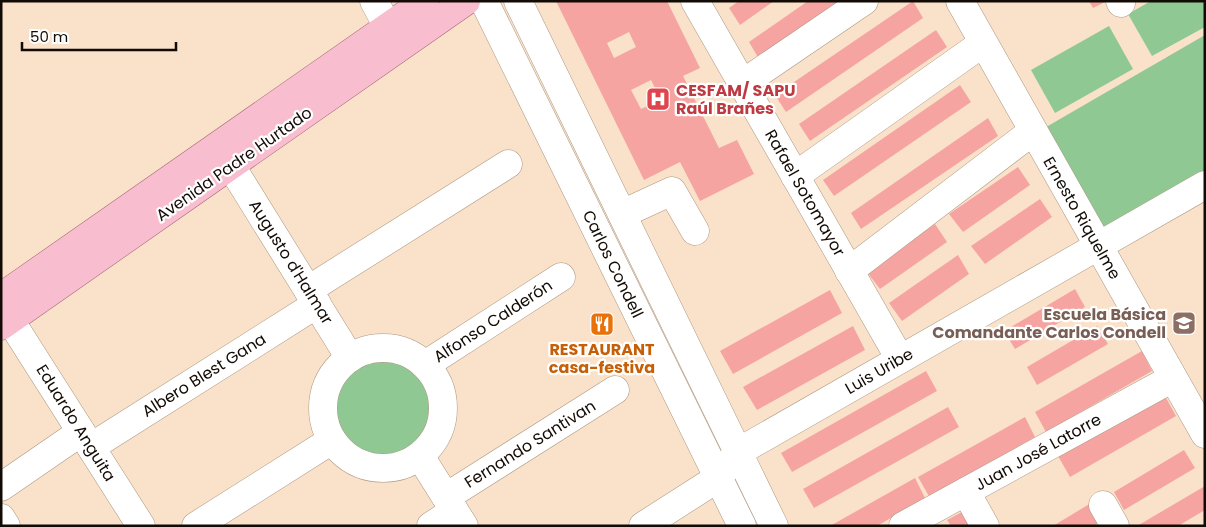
<svg xmlns="http://www.w3.org/2000/svg" width="1206" height="527" font-family="Poppins,sans-serif">
<rect width="100%" height="100%" fill="#fae2ca"/>
<g fill="#8fc892">
<path d="M1151 1H1205V27L1152 56 1128 14Z"/>
<path d="M1109 26 1133 69 1055 113 1031 70Z"/>
<path d="M1205 35V177L1101 237 1041 130Z"/>
<circle cx="383" cy="408" r="48"/>
</g>
<g fill="#f6a4a1" fill-rule="evenodd">
<path d="M556 1H667L700 68 683 76 719 148 737 140 754 174 700 201 680 162 644 180ZM629 32 636 47 614 58 607 43ZM651 80 661 100 641 109 631 90Z"/>
<path d="M739 1H774L740 25 729 8Z"/>
<path d="M808 1H843L759 59 749 42Z"/>
<path d="M913 1 923 18 786 112 775 95Z"/>
<path d="M1089 1H1107L1093 8Z"/>
<path d="M936 30 947 47 810 141 799 124Z"/>
<path d="M960 85 971 102 834 196 823 180Z"/>
<path d="M988 118 998 136 861 229 851 213Z"/>
<path d="M1018 167 1030 185 963 232 949 214Z"/>
<path d="M1040 199 1052 217 985 264 971 246Z"/>
<path d="M935 224 947 242 880 289 866 271Z"/>
<path d="M958 255 969 274 902 321 889 303Z"/>
<path d="M1075 289 1085 307 1015 349 1004 331Z"/>
<path d="M830 290 842 313 733 374 720 351Z"/>
<path d="M853 326 865 350 757 410 743 387Z"/>
<path d="M1097 326 1108 344 1037 385 1027 367Z"/>
<path d="M1142 351 1152 371 1046 432 1035 412Z"/>
<path d="M926 371 937 391 792 472 781 453Z"/>
<path d="M1165 396 1176 416 1070 477 1058 456Z"/>
<path d="M948 407 959 427 814 508 803 489Z"/>
<path d="M1025 417 1035 437 930 498 918 477Z"/>
<path d="M1184 450 1195 468 1124 510 1114 492Z"/>
<path d="M915 478 925 498 877 526H830Z"/>
<path d="M1205 486V510L1178 526H1137Z"/>
<path d="M1096 500 1106 518 1094 526H1053Z"/>
<path d="M962 512 970 526H951L947 520Z"/>
</g>
<g fill="none" stroke-linecap="round" stroke-linejoin="round">
<g stroke="#ac9780" stroke-width="29">
<g id="minor">
<path d="M374 1 388 27 396 48"/>
<path d="M484 1 742 526"/>
<path d="M518 1 774 526"/>
<path d="M695 1 900 359"/>
<path d="M960 1 1205 434"/>
<path d="M1120 1 1121 3"/>
<path d="M742 84 864 1"/>
<path d="M231 166 350 358"/>
<path d="M795 176 983 43"/>
<path d="M622 214 672 191 695 231"/>
<path d="M849 271 1033 131"/>
<path d="M308 290 508 164"/>
<path d="M10 320 141 526"/>
<circle cx="383" cy="408" r="60"/>
<path d="M425 365 561 277"/>
<path d="M91 447 317 304"/>
<path d="M420 456 464 526"/>
<path d="M1 487 81 432"/>
<path d="M966 492 985 526"/>
<path d="M446 497 615 390"/>
<path d="M1103 505 1115 526"/>
<path d="M1 518 6 526"/>
<path d="M196 526 332 440"/>
<path d="M431 526 454 511"/>
<path d="M643 526 718 478 738 452 1205 185"/>
<path d="M903 526 1173 378"/>
</g>
</g>
<g stroke="#a46374" stroke-width="29">
<g id="major">
<path d="M1 297 425 1"/>
<path d="M1 326 466 1"/>
</g>
</g>
<use href="#minor" stroke="#fff" stroke-width="28"/>
<use href="#major" stroke="#f8bed0" stroke-width="28"/>
</g>
<defs>
<g id="hospital-square" transform="scale(1.25)"><rect x="-9" y="-9" width="18" height="18" rx="4" fill="#e0444e" stroke="#fff"/><path d="M-5-5h3v3.5h4V-5h3V5h-3V1.5h-4V5h-3Z" fill="#fff"/></g>
<g id="school-square" transform="scale(1.25)"><rect x="-9" y="-9" width="18" height="18" rx="4" fill="#8d6e63" stroke="#fff"/><path d="M0-5L7-2L0 1L-7-2ZM-4 1L0 2.5L4 1V4Q0 6-4 4Z" fill="#fff"/></g>
<g id="restaurant-square" transform="scale(1.25)"><rect x="-9" y="-9" width="18" height="18" rx="4" fill="#e8710a" stroke="#fff"/><path d="M-5-6h1v4h1v-4h1v4h1v-4h1v5L-1.5 .5V6h-2V.5L-5-1ZM5-6V6H3V1.5H1.5Q1.5-4 5-6Z" fill="#fff"/></g>
</defs>
<g fill-rule="evenodd">
<use href="#hospital-square" x="658" y="99"/>
<use href="#school-square" x="1184" y="323"/>
<use href="#restaurant-square" x="602" y="324"/>
</g>
<g text-anchor="middle" dominant-baseline="central" stroke-width="4.5" stroke-linejoin="round" paint-order="stroke">
<g font-size="16" font-weight="bold" fill="#be3a42" stroke="#fff" text-anchor="start">
<text x="676" y="90">CESFAM/ SAPU<tspan x="676" dy="18">Raúl Brañes</tspan></text>
</g>
<g font-size="16" fill="#120a04" stroke="#fff">
<text transform="translate(234 164) rotate(-35)">Avenida Padre Hurtado</text>
<text transform="translate(805 193) rotate(60)">Rafael Sotomayor</text>
<text transform="translate(1082 218) rotate(60)">Ernesto Riquelme</text>
<text transform="translate(291 262) rotate(58)">Augusto d'Halmar</text>
<text transform="translate(613 264) rotate(64)">Carlos Condell</text>
<text transform="translate(493 321) rotate(-33)">Alfonso Calderón</text>
<text transform="translate(879 371) rotate(-30)">Luis Uribe</text>
<text transform="translate(204 375) rotate(-32)">Albero Blest Gana</text>
<text transform="translate(76 423) rotate(58)">Eduardo Anguita</text>
<text transform="translate(530 444) rotate(-32)">Fernando Santivan</text>
<text transform="translate(1038 452) rotate(-29)">Juan José Latorre</text>
</g>
<g font-size="16" font-weight="bold" fill="#785e54" stroke="#fff" text-anchor="end">
<text x="1166" y="314">Escuela Básica<tspan x="1166" dy="18">Comandante Carlos Condell</tspan></text>
</g>
<g font-size="16" font-weight="bold" fill="#c56008" stroke="#fff">
<text x="602" y="349">RESTAURANT<tspan x="602" dy="18">casa-festiva</tspan></text>
</g>
</g>
<rect width="1206" height="527" fill="none" stroke="#120a04" stroke-width="5"/>
<path d="M22 42v8h154v-8" fill="none" stroke="#120a04" stroke-width="2.5"/>
<text x="30" y="42" font-size="15" fill="#120a04" stroke="#ffffff" stroke-width="4" paint-order="stroke">50 m</text>
</svg>
